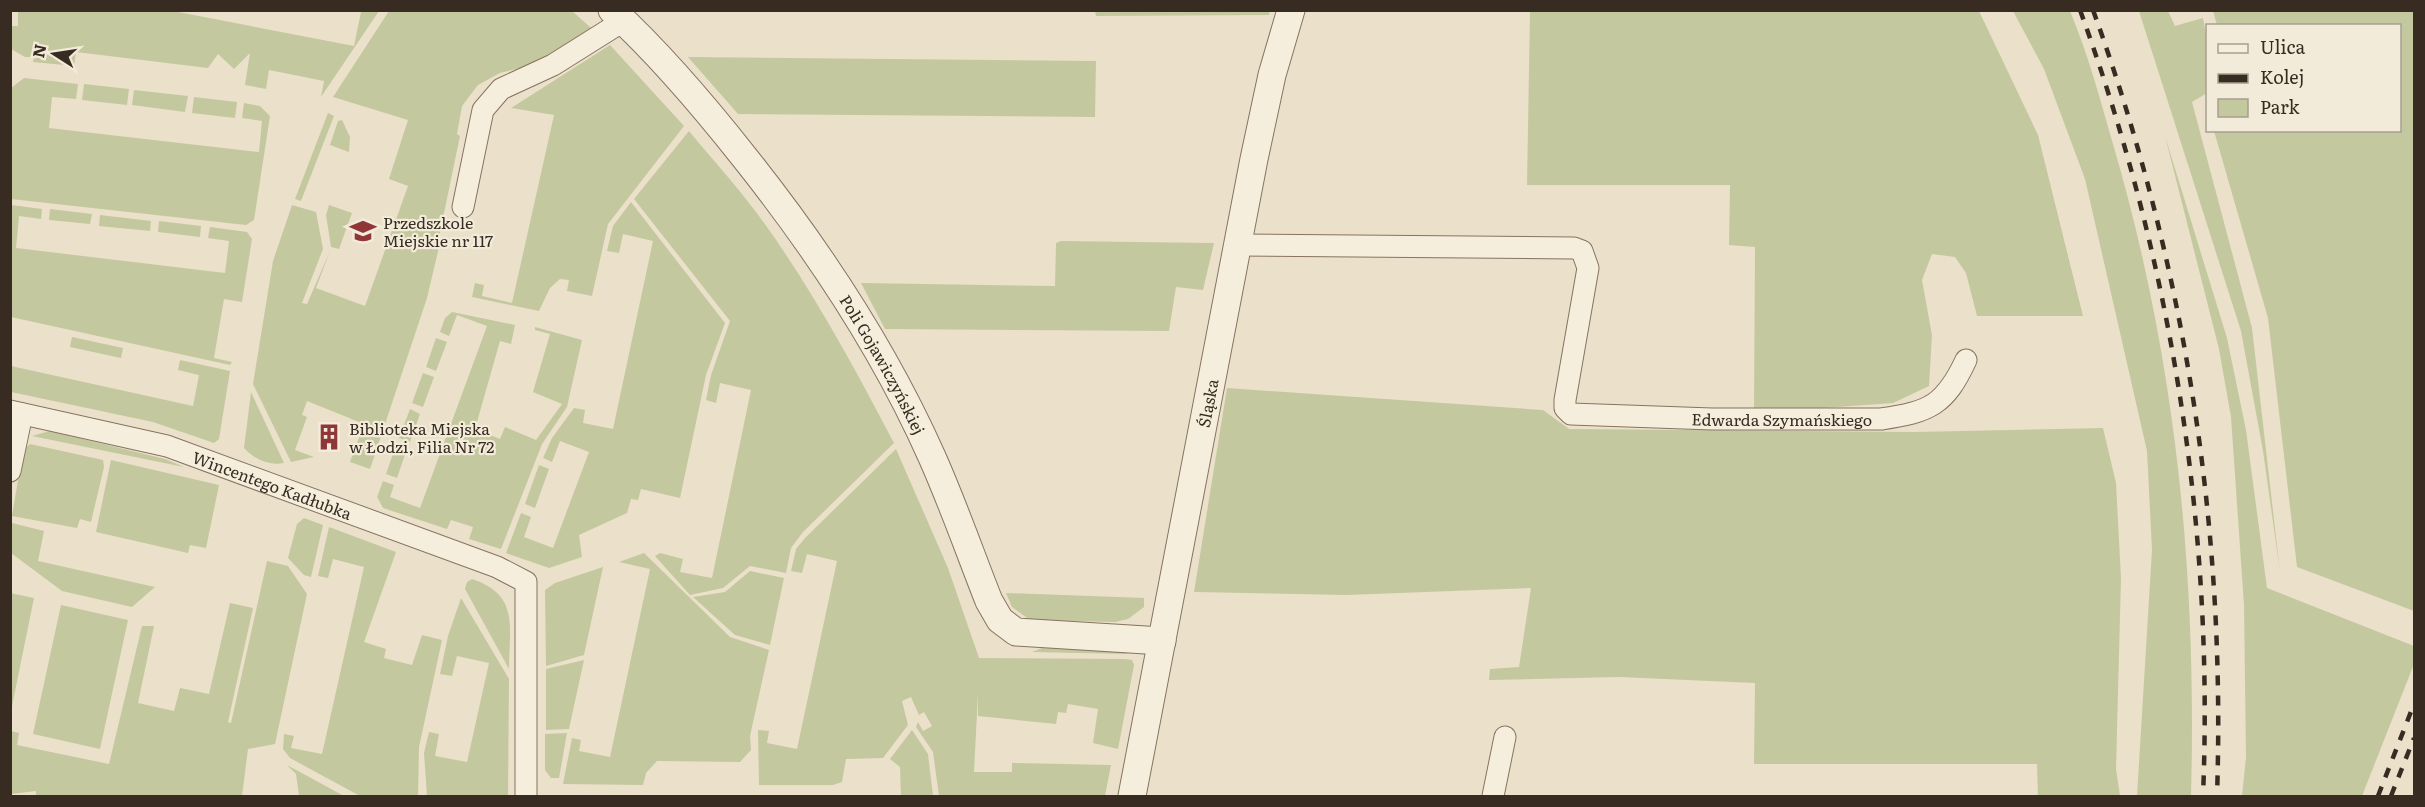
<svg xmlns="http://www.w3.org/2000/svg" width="2425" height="807" font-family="Literata,serif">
<rect width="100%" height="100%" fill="#ebe0ca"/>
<g fill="#c4c89f">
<path d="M15 11H173L354 46 361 12 357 11H379L321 97 324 81 269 70 266 89 245 85 250 53 234 69 218 54 208 68 76 52 74 66 33 62 34 57H25L11 49V26H18V12Z"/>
<path d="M389 11H572L598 34 560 58 500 73 478 85 462 106 457 134 460 136 438 242 440 243 427 298 370 469 350 462 364 424 307 401 302 415 307 417 295 450 314 457 291 462 253 384 273 261 292 205 316 212 323 249 302 303 307 304 330 251 316 288 365 306 408 186 389 179 408 120 333 97Z"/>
<path d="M1095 11V10L1270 11 1269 15 1096 16Z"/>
<path d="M1530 11H1979L2038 135 2083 316H1977L1966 273 1955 257 1932 254 1922 280 1932 335 1929 386 1893 403 1754 413 1755 247 1729 245 1730 185H1527Z"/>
<path d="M2013 11H2070C2088 54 2100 99 2113 144 2176 359 2197 573 2191 796H2137L2152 550 2147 451 2085 179 2044 69Z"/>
<path d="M2139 11H2168L2175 26 2203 18 2207 40V93L2192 102 2252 328 2280 572 2263 451 2241 331Z"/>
<path d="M2213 11H2414V611L2297 567 2268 318 2214 131 2400 130V26L2217 25Z"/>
<path d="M610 45 684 126 608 224 592 296 567 291 569 280 560 279 550 288 539 311 472 297 475 283 484 285 482 296 512 303 554 115 511 108Z"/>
<path d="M688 57 1096 61 1095 117 738 114Z"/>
<path d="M24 78 78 84 76 99 52 97 49 128 259 152 262 121 242 118 244 103 260 106 270 116 254 220 246 225 11 199V88Z"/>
<path d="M84 84 129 89 127 105 82 100Z"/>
<path d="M134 90 188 96 185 112 132 105Z"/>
<path d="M194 97 237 102 235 118 192 113Z"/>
<path d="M328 113 334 116 301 201 295 199Z"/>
<path d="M342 120 350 137 349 152 330 145 338 121Z"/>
<path d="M689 131C712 159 737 186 759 216 811 287 853 365 894 443L803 532 791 548 786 573 750 566 723 588 690 595 655 556 660 553 683 559 680 572 712 578 751 390 720 383 716 403 706 400 711 375 730 321 634 199Z"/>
<path d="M2165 136 2227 338 2246 430 2267 588 2414 646V664L2362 796H2242L2246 757 2244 605 2231 417 2219 349Z"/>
<path d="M631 202 725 323 706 375 680 498 641 489 638 500 631 499 627 513 579 535 582 557 549 568 506 553 521 513 531 517 524 537 553 548 589 452 560 441 552 462 543 458 552 438 574 408 585 410 583 423 613 429 653 241 623 234 619 253 607 251 613 226Z"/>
<path d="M11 205 42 209 41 219 19 216 16 248 225 273 229 241 208 238 210 227 247 232 252 239 242 302 224 299 214 358 232 362 230 365 11 317Z"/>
<path d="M329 205 352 213 339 249 331 247 326 215Z"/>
<path d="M50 209 92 214 90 224 49 220Z"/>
<path d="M100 215 151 221 150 231 99 226Z"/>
<path d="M159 221 201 226 200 237 158 232Z"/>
<path d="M1061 241 1214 243 1203 290 1176 287 1169 331 885 329 861 283 1055 286 1056 243Z"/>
<path d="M452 312 515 325 511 344 500 341 475 429 500 439 505 427 536 440 562 404 533 392 550 334 535 330V327L582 340 567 407 542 444 501 549 469 539 473 527 451 520 447 529 383 508 377 497 383 481 394 485 390 497 420 508 487 326 457 315 449 336 440 332 445 318Z"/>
<path d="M72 337 123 348 121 358 70 347Z"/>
<path d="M436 338 447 342 436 371 426 367Z"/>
<path d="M180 360 230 371 219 439 214 443 153 422 11 392V366L193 406 199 375 178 370Z"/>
<path d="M423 373 434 377 423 407 412 403Z"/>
<path d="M1227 388 1543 410 1569 429 1914 432 2103 428 2116 483 2121 578 2116 769 2120 796H2038L2037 764H1754L1755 683 1619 677 1489 680 1490 669 1519 667 1531 588 1346 595 1194 592Z"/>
<path d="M251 392 284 463C269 466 254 459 244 448Z"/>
<path d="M410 409 420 414 410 442 399 438Z"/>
<path d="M50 431 165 459 184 467 32 436Z"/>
<path d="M30 444 103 460 104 467 91 522 80 519 77 528 12 516 23 450Z"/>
<path d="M396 445 407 449 397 478 386 474Z"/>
<path d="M896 449 948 568 979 658 1125 659 1132 660 1134 665 1118 749 1093 743 1098 709 1068 704 1066 713 1058 712 1056 724 978 716V693L974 772H1012V763L1111 765 1105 796H939L933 752 916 727 918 722 923 731 932 726 924 712 919 715 911 697 902 701 908 725 883 758 846 759 842 782 833 785H759L758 730 769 731 767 743 797 749 837 561 807 554 802 573 791 571 796 549 805 538Z"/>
<path d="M111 460 219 485 206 548 190 545 188 553 96 532Z"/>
<path d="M539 465 549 469 535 508 525 504Z"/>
<path d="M304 518 323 525 311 577 304 575 288 558 297 524Z"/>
<path d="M12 523 44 531 38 561 155 587 132 607 62 591 11 553Z"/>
<path d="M329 527 396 552 364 642 386 649 384 658 412 665 422 635 442 640 419 747 418 796H360L290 758 283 749 284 734 294 736 291 748 322 754 364 567 333 559 328 578 318 576Z"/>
<path d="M644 553 730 637 769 650 750 736 751 750 740 762 657 761 646 773 643 785 563 784 572 738 581 740 579 751 610 757 650 569 619 562Z"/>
<path d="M267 561 288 566 307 594 275 744 248 749 242 796H36V791L11 794V731L19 733 17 745 109 764 142 626H154L138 703 174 711 180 688 209 694 230 603 253 608 228 722 231 723Z"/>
<path d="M603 567 584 655 546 666 545 590 555 583Z"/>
<path d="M750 571 784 578 770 645 735 635 693 597 725 592Z"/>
<path d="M472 579C520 595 509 627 509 669L465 589 467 582Z"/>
<path d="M10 593 34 598 11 711H10Z"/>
<path d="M1006 593 1144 598V607L1128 619 1115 622 1030 620 1012 607Z"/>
<path d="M461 598 509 679 508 796H427L424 753 429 732 439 734 435 756 467 762 489 663 457 656 452 676 440 674 448 636Z"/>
<path d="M61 605 128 620 100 749 33 734Z"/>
<path d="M1042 648 1126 650 1127 654 1032 652Z"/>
<path d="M584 660 569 729 546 730V669Z"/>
<path d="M912 730 928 754 933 796H901L900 767 890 759Z"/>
<path d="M567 733 559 778H551L545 770V734Z"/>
<path d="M287 765 344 796H299L296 774Z"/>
</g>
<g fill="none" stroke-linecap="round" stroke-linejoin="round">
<g stroke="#867360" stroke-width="23">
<g id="minor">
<path d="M463 207 483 110 501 89 553 65 623 21"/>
<path id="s1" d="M1238 245 1574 248 1582 251 1588 268 1565 400V408L1571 414 1712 419H1881C1930 412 1945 405 1966 360"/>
<path id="s2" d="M10 411 167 446 497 567 526 582V796"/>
<path d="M10 471 22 414"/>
<path d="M1493 796 1505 737"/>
</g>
</g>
<g stroke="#867360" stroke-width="29">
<g id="tertiary">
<path id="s3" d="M612 10C661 55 704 106 745 158 819 251 884 349 932 457 953 504 970 553 989 601L1000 620 1016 632 1162 641"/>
<path id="s4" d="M1132 796 1254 159 1272 75 1291 10"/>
</g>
</g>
<use href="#minor" stroke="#f6eedd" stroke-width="21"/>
<use href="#tertiary" stroke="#f6eedd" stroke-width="27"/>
<g stroke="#382c22" stroke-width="4.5" stroke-dasharray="10 10" stroke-linecap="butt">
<path d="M2080 10C2172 262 2214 529 2203 796"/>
<path d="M2093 10C2185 264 2226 527 2217 796"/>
<path d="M2378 796 2414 704"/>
<path d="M2391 796 2414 738"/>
</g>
</g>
<defs>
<g id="school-bare" transform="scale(2.07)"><path d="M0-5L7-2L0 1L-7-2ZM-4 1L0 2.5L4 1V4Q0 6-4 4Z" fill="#8f3639" stroke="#f3ebd9" stroke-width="2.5" paint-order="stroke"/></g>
<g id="building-bare" transform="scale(2.07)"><path d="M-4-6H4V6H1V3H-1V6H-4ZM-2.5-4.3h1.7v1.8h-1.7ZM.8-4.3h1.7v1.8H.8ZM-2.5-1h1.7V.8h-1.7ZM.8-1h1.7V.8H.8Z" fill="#8f3639" stroke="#f3ebd9" stroke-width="2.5" paint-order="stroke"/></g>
</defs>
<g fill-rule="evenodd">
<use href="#school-bare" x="363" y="231"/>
<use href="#building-bare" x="329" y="437"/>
</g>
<g text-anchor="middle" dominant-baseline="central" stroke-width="4.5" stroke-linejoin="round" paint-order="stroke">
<g font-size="16" fill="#382c22" stroke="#f3ebd9" text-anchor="start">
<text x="383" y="222">Przedszkole<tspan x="383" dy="18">Miejskie nr 117</tspan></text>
<text x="349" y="428">Biblioteka Miejska<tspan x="349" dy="18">w Łodzi, Filia Nr 72</tspan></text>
</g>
<g font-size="16" fill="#382c22" stroke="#f3ebd9">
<text stroke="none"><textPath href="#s3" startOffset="448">Poli Gojawiczyńskiej</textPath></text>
<text stroke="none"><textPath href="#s4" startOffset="400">Śląska</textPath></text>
<text stroke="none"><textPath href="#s1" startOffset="724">Edwarda Szymańskiego</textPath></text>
<text stroke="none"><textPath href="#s2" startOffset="273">Wincentego Kadłubka</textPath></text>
</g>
</g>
<rect width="2425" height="807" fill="none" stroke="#382c22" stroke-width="24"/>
<rect x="2206" y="24" width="195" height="108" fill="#f3ebd9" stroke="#a89f90" stroke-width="1.5"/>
<rect x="2218" y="44" width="30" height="9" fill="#f6eedd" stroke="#a89f90" stroke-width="1.5"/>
<text x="2260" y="54" font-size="18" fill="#382c22">Ulica</text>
<rect x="2218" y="74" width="30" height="9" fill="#382c22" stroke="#a89f90" stroke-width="1.5"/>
<text x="2260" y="84" font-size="18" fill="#382c22">Kolej</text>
<rect x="2218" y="99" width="30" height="18" fill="#c4c89f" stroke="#a89f90" stroke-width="1.5"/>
<text x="2260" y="114" font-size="18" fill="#382c22">Park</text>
<g transform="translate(54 54) rotate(282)" stroke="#f3ebd9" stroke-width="4.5" paint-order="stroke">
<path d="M0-4.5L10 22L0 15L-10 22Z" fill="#382c22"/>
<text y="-9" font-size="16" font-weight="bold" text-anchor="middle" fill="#382c22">N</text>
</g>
</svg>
